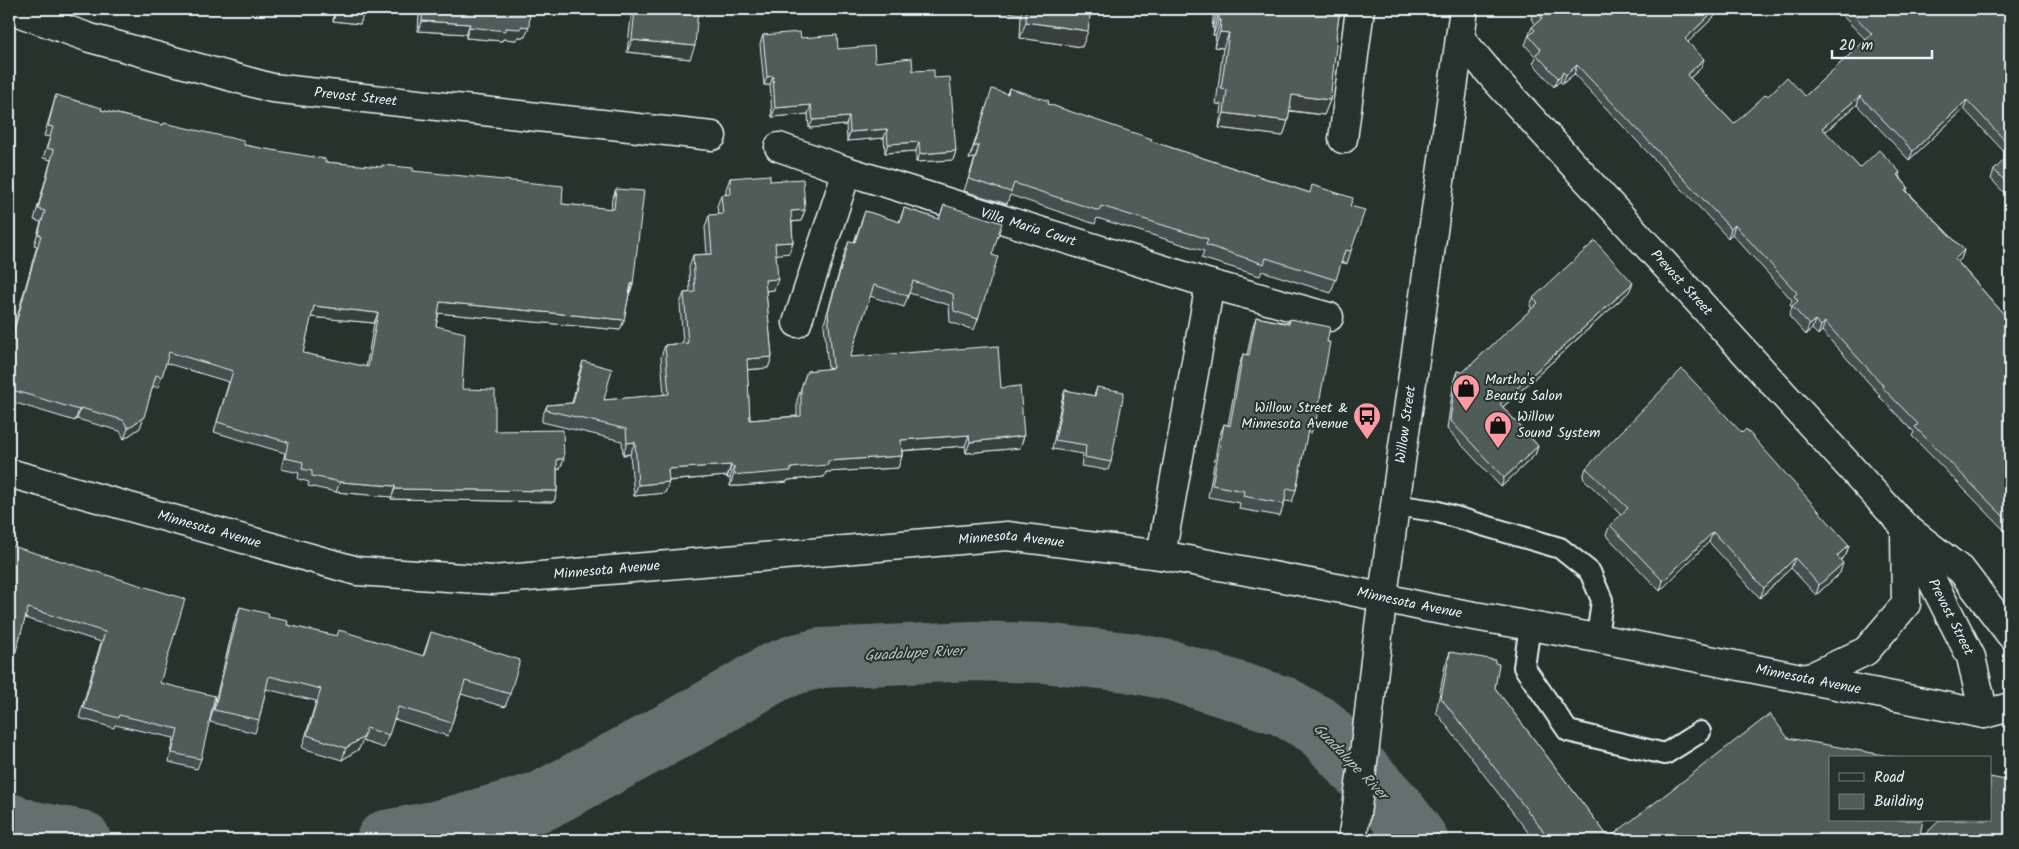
<svg xmlns="http://www.w3.org/2000/svg" width="2019" height="849" font-family="Kalam,sans-serif">
<rect width="100%" height="100%" fill="#26332d"/>
<filter id="ink" filterUnits="userSpaceOnUse"><feTurbulence type="fractalNoise" baseFrequency=".02" numOctaves="2"/><feDisplacementMap in="SourceGraphic" scale="10" xChannelSelector="R" yChannelSelector="G"/><feConvolveMatrix kernelMatrix="1 2 1 2 8 2 1 2 1" color-interpolation-filters="sRGB"/></filter>
<g filter="url(#ink)">
<g fill="none" stroke-linecap="round" stroke-linejoin="round">
<g stroke="#636f6d" stroke-width="60">
<path d="M9 823 28 830 81 840"/>
<path d="M386 840 439 830 542 801 686 724 773 673 796 664 821 658 972 651 1043 653 1128 662 1173 671 1283 706 1320 727 1392 805 1418 840"/>
</g>
<g stroke="#e8f1f8" stroke-width="24">
<g id="lane">
<path d="M1395 505 1435 511 1560 548 1590 572 1602 600 1597 638"/>
<path d="M1530 626 1524 667 1568 731 1665 754 1700 732"/>
</g>
</g>
<g stroke="#e8f1f8" stroke-width="31">
<g id="street">
<path id="s1" d="M9 9 90 38 272 88 712 136"/>
<path id="s2" d="M1460 38 1494 78 1905 527 1962 571 2010 634"/>
<path d="M1343 139 1360 9"/>
<path id="s3" d="M779 147 847 171 1210 284 1329 317"/>
<path d="M797 323 847 171"/>
<path id="s4" d="M9 473 357 571 493 580 1007 536 1161 555 1347 590 1430 608 1597 638 1984 714 2010 707"/>
<path id="s5" d="M1909 535 1971 657 1984 714"/>
<path d="M1161 555 1210 284"/>
<path d="M1807 679 1866 651 1906 604 1905 533"/>
</g>
</g>
<g stroke="#e8f1f8" stroke-width="31">
<g id="secondary">
<path id="s6" d="M1352 840C1366 754 1373 667 1385 581 1410 390 1437 199 1464 9"/>
</g>
</g>
<use href="#lane" stroke="#26332d" stroke-width="20"/>
<use href="#street" stroke="#26332d" stroke-width="28"/>
<use href="#secondary" stroke="#26332d" stroke-width="28"/>
</g>
<g fill="#454f4d" stroke="#e8f1f8" fill-rule="evenodd">
<path d="M288 9H365L360 24 333 21 334 14Z"/>
<path d="M367 9H530L525 37H518L516 40 503 39 502 41 466 38V34L418 31 419 14Z"/>
<path d="M632 9H698L690 59 627 52Z"/>
<path d="M979 9H1091L1082 47 1020 38 1021 14Z"/>
<path d="M1214 9H1340L1336 37 1330 100 1324 115 1289 111 1288 121 1283 136 1219 128 1222 105 1216 104 1223 48 1214 47 1216 35H1213L1214 28H1212Z"/>
<path d="M1534 9H1722L1688 42 1701 68 1690 78 1734 124 1768 96H1805L1866 40 1836 9H2010V199L1991 179 1994 170 2008 156 1964 109 1909 160 1857 105 1825 132 1860 168 1900 172 1899 176 1908 187 1907 191 1964 250 1961 259 1958 262 2009 320 2010 318V536L1912 436 1914 432 1879 396V394L1822 331 1818 335 1812 329 1806 335 1789 316 1792 307 1790 305 1792 300 1732 234 1728 238 1574 74 1562 84 1560 81 1554 87 1533 63 1536 57 1525 45 1532 27 1536 24 1531 19Z"/>
<path d="M763 35 801 38 838 49 875 62 913 71 934 78 956 151 953 160 916 162V151L885 153 884 138 847 141 846 125 809 128 808 114 772 117 770 85H764L760 44Z"/>
<path d="M1009 88 1048 104 1151 141 1350 206 1351 251 1347 264 1341 262 1331 293 1262 271 1260 276 1201 258 1204 251 1097 218 1095 224 1010 195 1007 204 964 191 975 158 969 159 988 102 1007 94Z"/>
<path d="M56 95 101 110 244 145 325 162 413 171 562 204 611 209 612 199 616 189 633 284 629 295 624 320 620 330 439 313 436 326 462 389 495 431 560 469H557V491L554 502 391 499 392 497 336 492 308 486 309 482 298 479 299 473 281 469 285 453 214 432 229 382 166 363 158 388 153 386 140 428 124 439 120 431 77 419 75 421 9 401V345L37 246 34 245 41 222 34 220 51 160 43 158 50 137 44 136ZM311 317 374 323 366 367 303 353Z"/>
<path d="M730 178 770 181 805 210 801 221 792 222 793 242 789 253 776 254 774 290 766 291 772 357 768 368 747 370 750 420 797 416V400L807 371 828 369 824 324 845 252 849 241 854 242 865 211 899 222 904 208 939 219 944 205 992 255 978 319 974 330 950 322 949 305 909 293 904 307 870 296 850 357 1001 388 1024 436 1020 448 966 453 965 446 902 451V456L898 468 826 472 824 477 788 480 787 482 740 486H730V478H727V476L669 481 665 493 634 496 630 454 623 455 622 441 542 422V417L547 405 572 403 579 373 583 361 604 400 664 395 661 357 665 345 683 343 680 304 684 293 690 292 689 267 693 255 707 254 705 227 709 215H718L717 206 721 195 726 194V189Z"/>
<path d="M1629 292 1503 407 1538 446 1535 455 1501 487 1447 429 1454 380 1457 371 1463 372 1532 309 1530 306 1533 298Z"/>
<path d="M1256 317 1288 323 1290 319 1316 421 1311 433 1307 432 1296 490 1292 502 1285 501 1280 516 1239 509 1240 503 1208 497 1219 437 1224 424 1228 425 1239 366 1243 354 1247 355 1252 330Z"/>
<path d="M1097 387 1111 462 1108 470 1081 466 1083 454 1052 449 1062 399 1065 390 1094 396Z"/>
<path d="M1586 468 1849 545 1846 555 1840 560V573L1816 595 1791 568 1760 598 1709 542 1660 591 1606 535 1610 525 1621 515 1583 478Z"/>
<path d="M9 545 160 683 201 759 197 769 169 762 174 738 115 725 114 728 79 718 101 642 25 618 9 674Z"/>
<path d="M240 607 268 617 287 625 423 656 431 632 510 694 505 707 461 694 448 736 394 719 384 748 362 741 359 749 342 760 302 748 316 701 266 689 259 720 255 733 210 722 235 620Z"/>
<path d="M1450 652 1495 688 1609 838 1788 738 1919 840H2010H1534L1436 712 1445 666Z"/>
</g>
<g fill="#38403e" stroke="#e8f1f8">
<path d="M288 9H336L334 14Z"/>
<path d="M367 9H421L419 14Z"/>
<path d="M979 9H1023L1021 14Z"/>
<path d="M1716 9H1722L1682 48 1685 39Z"/>
<path d="M337 10 364 13 360 24 333 21Z"/>
<path d="M1217 13H1219L1214 28H1212Z"/>
<path d="M1219 20H1221L1216 35H1213Z"/>
<path d="M422 21 470 24 466 34 418 31Z"/>
<path d="M1026 22 1088 31 1082 47 1020 38Z"/>
<path d="M522 26 529 27 525 37H518L516 40 503 39 502 41 466 38 469 27 506 28Z"/>
<path d="M1220 32 1229 33 1223 48 1214 47Z"/>
<path d="M632 40 695 46 690 59 627 52Z"/>
<path d="M1704 59 1701 68 1683 84 1687 75Z"/>
<path d="M1577 65 1574 74 1562 84 1566 75Z"/>
<path d="M1563 72 1560 81 1554 87 1558 78Z"/>
<path d="M773 76 770 85H764L767 77Z"/>
<path d="M1292 95 1330 100 1324 115 1286 110Z"/>
<path d="M1860 96 1857 105 1818 137 1822 128Z"/>
<path d="M1967 100 1964 109 1909 160 1913 151Z"/>
<path d="M811 105 808 114 772 117 775 108Z"/>
<path d="M1224 113 1288 121 1283 136 1219 128Z"/>
<path d="M849 117 846 125 809 128 813 120Z"/>
<path d="M887 129 884 138 847 141 850 132Z"/>
<path d="M919 142 916 151 885 153 888 144Z"/>
<path d="M974 146H979L975 158 969 159Z"/>
<path d="M956 151 953 160 916 162 920 154Z"/>
<path d="M805 210 801 221 786 222 791 211Z"/>
<path d="M1735 225 1732 234 1728 238 1731 229Z"/>
<path d="M793 242 789 253 771 255 775 243Z"/>
<path d="M1964 250 1961 259 1951 268 1955 259Z"/>
<path d="M778 279 774 290 761 291 765 280Z"/>
<path d="M1633 283 1629 292 1497 412 1500 404Z"/>
<path d="M631 284H633L629 295Z"/>
<path d="M440 302 624 320 620 330 437 313Z"/>
<path d="M314 306 378 313 374 323 310 317Z"/>
<path d="M1815 320 1812 329 1806 335 1809 325Z"/>
<path d="M1825 322 1822 331 1818 335 1821 326Z"/>
<path d="M772 357 768 368 743 370 747 359Z"/>
<path d="M81 408 77 419 75 421 79 410Z"/>
<path d="M144 417 140 428 124 439 128 428Z"/>
<path d="M969 435 965 446 896 451 901 440Z"/>
<path d="M1024 436 1020 448 966 453 970 442Z"/>
<path d="M635 442 630 454 623 455 627 443Z"/>
<path d="M1538 446 1535 455 1501 487 1504 478Z"/>
<path d="M902 456 898 468 826 472 824 477 788 480 787 482 740 486H730L734 474 791 468 828 461Z"/>
<path d="M557 459H564L560 469H553Z"/>
<path d="M731 465 727 476 664 481 668 469Z"/>
<path d="M734 466 730 478H727L731 467Z"/>
<path d="M340 482 395 486 392 497 336 492Z"/>
<path d="M669 482 665 493 634 496 638 485Z"/>
<path d="M395 489 557 491 554 502 391 499Z"/>
<path d="M1713 532 1709 542 1660 591 1663 581Z"/>
<path d="M1849 545 1846 555 1834 566 1837 556Z"/>
<path d="M1795 558 1791 568 1760 598 1764 588Z"/>
<path d="M1843 563 1840 573 1816 595 1819 585Z"/>
<path d="M364 737 359 749 342 760 346 748Z"/>
</g>
<g fill="#505c59" stroke="#e8f1f8" fill-rule="evenodd">
<path d="M337 9H365L364 13 337 10Z"/>
<path d="M423 9H530L529 27 522 26 520 29 506 28V31L469 27 470 24 422 21Z"/>
<path d="M635 9H698L695 46 632 40Z"/>
<path d="M1026 9H1091L1088 31 1026 22Z"/>
<path d="M1218 9H1340L1336 37H1337L1330 100 1292 95 1288 121 1224 113 1227 90 1221 89 1229 33 1220 32 1221 20H1219V13H1217Z"/>
<path d="M1534 9H1716L1685 39 1704 59 1687 75 1734 124 1766 94 1768 96 1787 77 1805 96 1872 34 1848 9H2010V146L1967 100 1913 151 1860 96 1822 128 1860 168 1879 150 1900 172 1897 175 1908 187 1905 190 1964 250 1955 259 2009 320 2010 318V396L2008 398 2010 401V523L1915 427 1918 424 1882 387 1883 385 1825 322 1821 326 1815 320 1809 325 1792 306 1798 301 1794 296 1797 293 1735 225 1731 229 1577 65 1566 75 1563 72 1558 78 1536 54 1541 50 1529 36 1535 30 1532 27 1542 18Z"/>
<path d="M800 32 801 38 837 35 838 49 874 46 875 62 912 58 913 71 934 70V78L950 77 956 151 920 154 919 142 888 144 887 129 850 132 849 117 813 120 811 105 775 108 773 76 767 77 763 35Z"/>
<path d="M1009 88 1049 101 1048 104 1152 139 1151 141 1310 193 1312 185 1353 198 1350 206 1365 210 1351 251 1345 250 1336 280 1266 258 1264 264 1206 245 1208 239 1101 206 1099 211 1014 183 1011 192 969 179 979 146H974L992 89 1008 94Z"/>
<path d="M56 95 102 108 101 110 163 125 164 123 244 141V145L260 148 325 159V162L382 167V165L413 168V171L563 186 562 204 614 209 616 189 644 191 633 284H631L624 320 440 302 436 326 465 333 462 389 495 390V431L563 430 564 459H557V491L395 489V486L340 482 312 476V471L302 469 303 462 285 458 288 442 217 422 233 371 169 352 162 377 156 375 144 417 128 428 123 420 81 408 79 410 9 389V348L41 235 38 234 45 211 38 209 54 150 47 148 53 127 48 126ZM314 306 378 313 368 367 303 353Z"/>
<path d="M2010 154V186L1994 170Z"/>
<path d="M770 175V181L803 179 805 210 791 211 793 242 775 243 778 279 765 280 772 357 747 359 750 420 801 416V388L807 371 833 368 828 312 849 241 855 242 865 211 900 222 904 208 939 219 944 205 1002 223 992 255 998 257 978 319 954 311 953 294 913 281 908 296 874 285 850 357 998 346 1001 388 1020 386 1024 436 970 442 969 435 901 440 902 456 828 461V465L791 468V471L744 475 734 474V466L731 467V465L668 469 669 482 638 485 635 442 627 443 626 429 546 410 547 405 573 403 583 361 612 369 604 400 669 394 665 345 688 343 684 293 695 292 693 255 712 254 709 215 723 214 721 195 731 194 730 178Z"/>
<path d="M1595 241 1633 283 1500 404 1538 446 1504 478 1450 420 1457 371 1463 372 1538 303 1533 298Z"/>
<path d="M1256 317 1289 324 1290 319 1330 327 1327 342H1330L1316 421 1310 420 1296 490 1287 488 1284 504 1243 496 1244 491 1212 485 1224 424 1230 426 1243 354 1249 355Z"/>
<path d="M1682 369 1742 433 1746 429 1849 545 1837 556 1843 563 1819 585 1795 558 1764 588 1713 532 1663 581 1610 525 1628 508 1586 468Z"/>
<path d="M1097 387 1124 392 1111 462 1085 457 1086 445 1055 440 1065 390 1095 396Z"/>
<path d="M9 545 185 599 160 683 215 696 201 759 172 753 178 729 119 715 118 718 83 708 105 632 28 608 11 669 9 668Z"/>
<path d="M240 607 269 614 268 617 288 621 287 625 337 636 339 630 424 656 431 632 520 660 510 694 465 681 452 723 398 707 389 735 366 728 364 737 346 748 307 735 321 689 269 676 259 720 214 710Z"/>
<path d="M1450 652 1495 660V663L1499 664 1495 688 1609 838 1770 714 1788 738 1901 758H1830V820H1923L1919 840 1940 820H1990V777L2010 781V840H1550L1441 698Z"/>
</g>
</g>
<defs>
<g id="shop-pin" transform="scale(1.4375)"><path d="M0 17L-7.5 6A9.5 9.5 0 1 1 7.5 6Z" fill="#ff9aa2" stroke="#26332d"/><path d="M-5-2.5h2.3a2.7 3.5 0 0 1 5.4 0H5L5.5 6h-11ZM-1.5-2.5h3a1.5 2.3 0 0 0-3 0Z" fill="#111"/></g>
<g id="bus-pin" transform="scale(1.4375)"><path d="M0 17L-7.5 6A9.5 9.5 0 1 1 7.5 6Z" fill="#ff9aa2" stroke="#26332d"/><path d="M-5-6H5V4H4V6H2V4H-2V6H-4V4H-5ZM-3.5-4V0h7V-4ZM-3.5 1.2v1.5H-2V1.2ZM2 1.2v1.5H3.5V1.2Z" fill="#111"/></g>
</defs>
<g fill-rule="evenodd">
<use href="#shop-pin" x="1466" y="388"/>
<use href="#bus-pin" x="1367" y="416"/>
<use href="#shop-pin" x="1498" y="425"/>
</g>
<g text-anchor="middle" dominant-baseline="central" stroke-width="4" stroke-linejoin="round" paint-order="stroke">
<g font-size="14" fill="#e8f1f8" stroke="#26332d">
<text stroke="none"><textPath href="#s1" startOffset="359">Prevost Street</textPath></text>
<text stroke="none"><textPath href="#s3" startOffset="262">Villa Maria Court</textPath></text>
<text stroke="none"><textPath href="#s2" startOffset="330">Prevost Street</textPath></text>
<text stroke="none"><textPath href="#s6" startOffset="419">Willow Street</textPath></text>
<text stroke="none"><textPath href="#s4" startOffset="208">Minnesota Avenue</textPath></text>
<text stroke="none"><textPath href="#s4" startOffset="1018">Minnesota Avenue</textPath></text>
<text stroke="none"><textPath href="#s4" startOffset="612">Minnesota Avenue</textPath></text>
<text stroke="none"><textPath href="#s4" startOffset="1422">Minnesota Avenue</textPath></text>
<text stroke="none"><textPath href="#s5" startOffset="92">Prevost Street</textPath></text>
<text stroke="none"><textPath href="#s4" startOffset="1828">Minnesota Avenue</textPath></text>
</g>
<g font-size="14" fill="#e8f1f8" stroke="#26332d" text-anchor="start">
<text x="1485" y="380">Martha's<tspan x="1485" dy="16">Beauty Salon</tspan></text>
<text x="1348" y="408" text-anchor="end">Willow Street &amp;<tspan x="1348" dy="16">Minnesota Avenue</tspan></text>
<text x="1517" y="417">Willow<tspan x="1517" dy="16">Sound System</tspan></text>
</g>
<g font-size="15" font-style="italic" fill="#b3bdc0" stroke="#26332d">
<text transform="translate(914 654) rotate(-3)">Guadalupe River</text>
<text transform="translate(1350 762) rotate(46)">Guadalupe River</text>
</g>
</g>
<rect width="2019" height="849" fill="none" stroke="#26332d" stroke-width="30"/>
<rect x="15" y="15" width="1989" height="819" fill="none" stroke="#e8f1f8" stroke-width="2" filter="url(#ink)"/>
<rect x="1829" y="756" width="162" height="65" fill="#26332d" stroke="#747f7e"/>
<rect x="1839" y="773" width="25" height="8" fill="#26332d" stroke="#747f7e"/>
<text x="1874" y="782" font-size="15" fill="#e8f1f8">Road</text>
<rect x="1839" y="794" width="25" height="15" fill="#505c59" stroke="#747f7e"/>
<text x="1874" y="806" font-size="15" fill="#e8f1f8">Building</text>
<path d="M1832 50v8h100v-8" fill="none" stroke="#e8f1f8" stroke-width="2.5"/>
<text x="1839" y="50" font-size="15" fill="#e8f1f8" stroke="#26332d" stroke-width="4" paint-order="stroke">20 m</text>
</svg>
